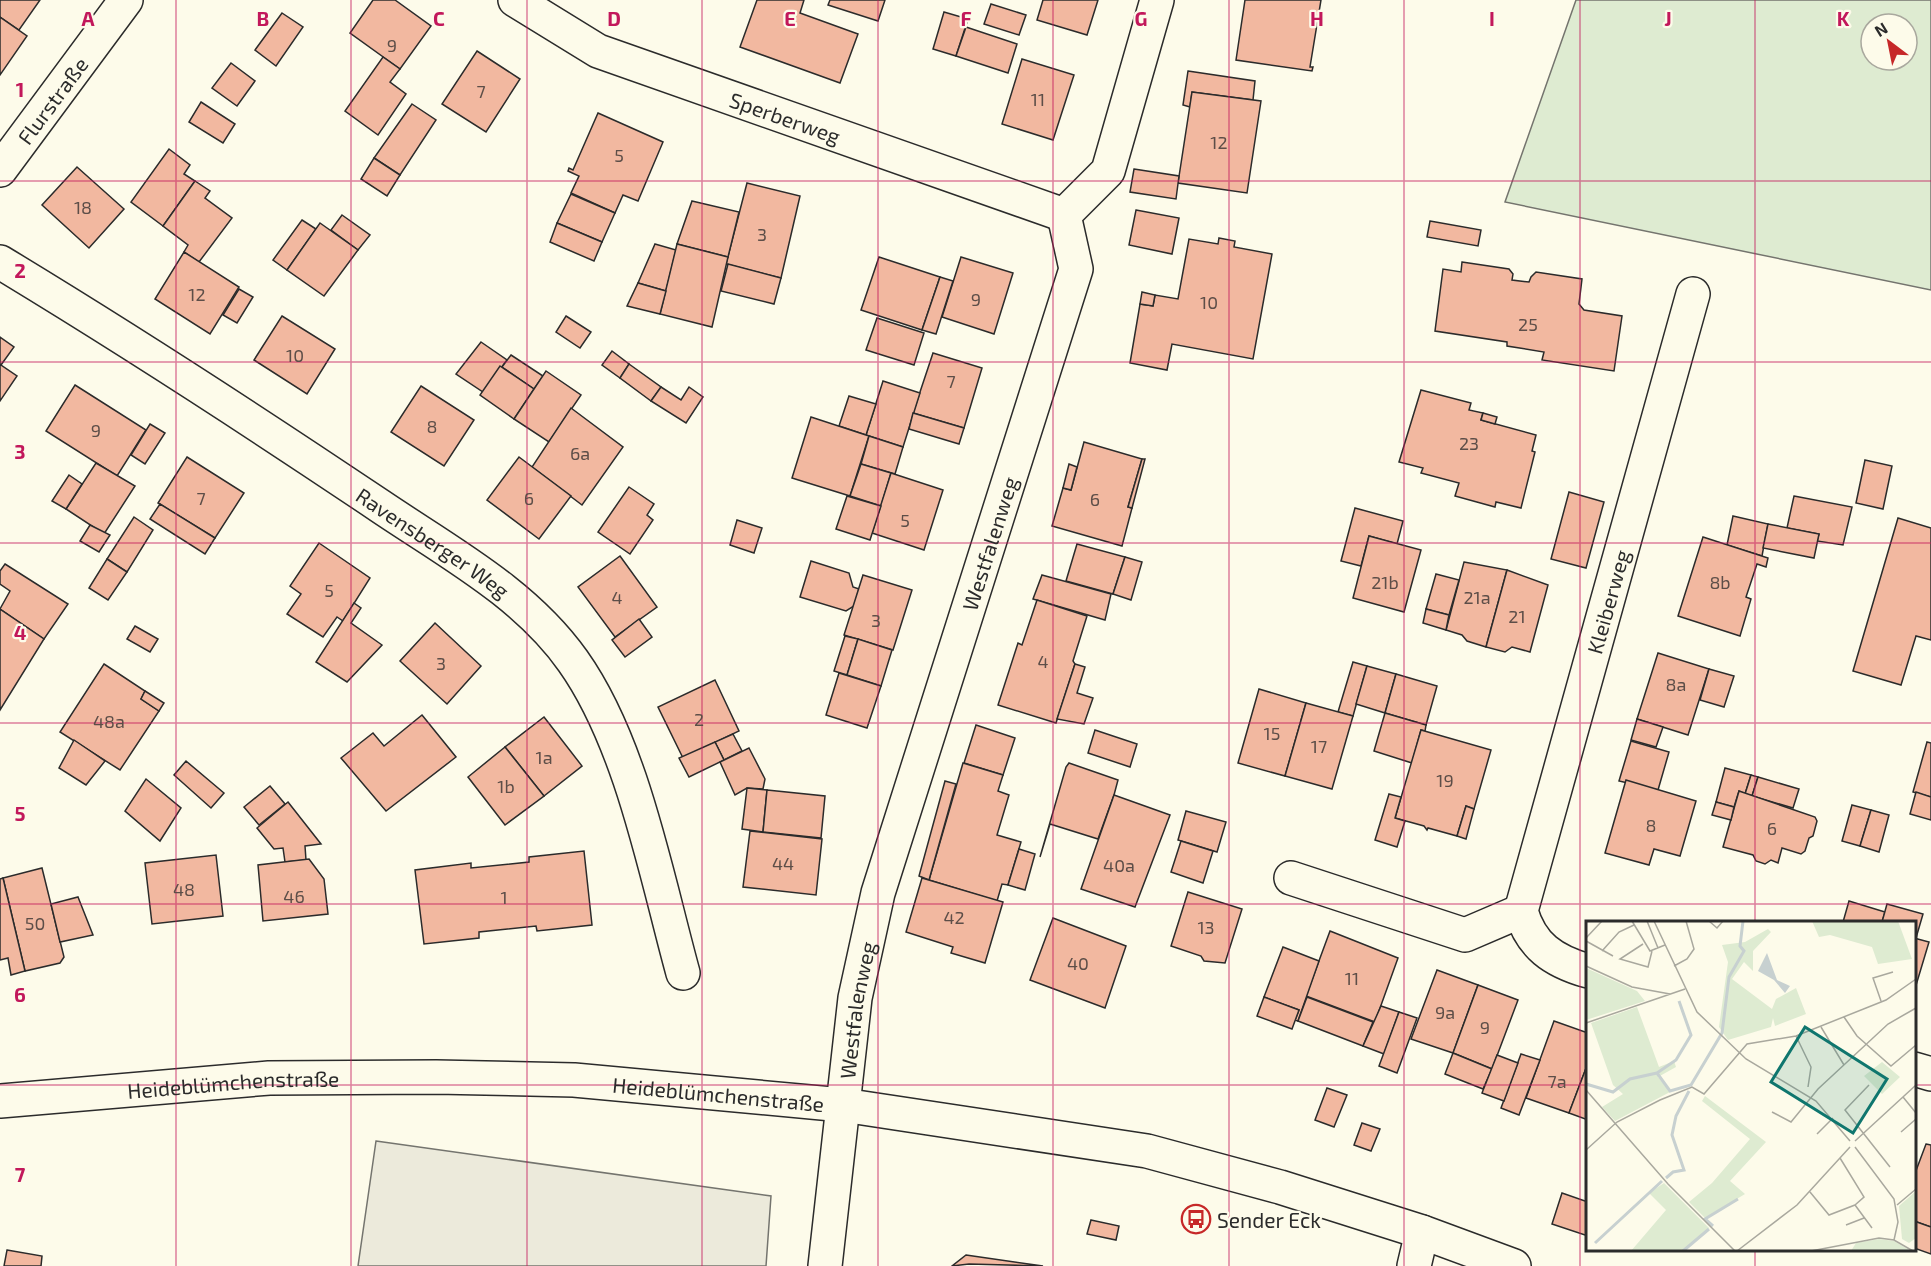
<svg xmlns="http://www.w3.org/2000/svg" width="1931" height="1266" font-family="'Exo 2',sans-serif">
<rect width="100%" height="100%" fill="#fdfbea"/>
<path fill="#deebd1" stroke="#74746e" stroke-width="1.5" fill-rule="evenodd" d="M1576 0H1931V290L1505 202ZM1871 24H1907V60H1871Z"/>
<path fill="#eceadb" stroke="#74746e" stroke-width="1.5" d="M376 1141 771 1196 766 1266H358Z"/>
<g fill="#f2b8a0" stroke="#2b2b2b" stroke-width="1.5">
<path d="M0 0H40L19 30 0 17Z"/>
<path d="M373 0H395L431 26 400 69 350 33Z"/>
<path d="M757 0H804L800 13 858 34 840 83 740 47Z"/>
<path d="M830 0H885L878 21 828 5Z"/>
<path d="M1043 0H1098L1087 35 1037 20Z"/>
<path d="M1245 0H1321L1310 67H1313L1312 71 1236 60Z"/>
<path d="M991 4 1026 15 1019 35 984 24Z"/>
<path d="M944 12 968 19 956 56 933 49Z"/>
<path d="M282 13 303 27 276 66 255 50Z"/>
<path d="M0 17 27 36 0 75Z"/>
<path d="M966 27 1017 44 1008 73 956 56Z"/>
<path d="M477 51 520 79 486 132 442 104Z"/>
<path d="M383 57 400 69 390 82 406 94 378 135 345 111Z"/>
<path d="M1022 59 1074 75 1053 140 1002 124Z"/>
<path d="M231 63 255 81 237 106 212 88Z"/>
<path d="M1188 71 1255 81 1253 100 1192 92 1190 107 1183 105Z"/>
<path d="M1192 92 1261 101 1247 193 1178 183Z"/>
<path d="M201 102 235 124 223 143 189 122Z"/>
<path d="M412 104 436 120 400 175 374 158Z"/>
<path d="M598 113 663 142 638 201 623 195 615 213 571 193 579 176 568 171 569 168 573 170Z"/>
<path d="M169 149 190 165 184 174 195 181 163 226 131 202Z"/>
<path d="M374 158 400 175 387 196 361 179Z"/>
<path d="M77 167 124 209 89 248 42 205Z"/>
<path d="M1134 169 1179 176 1176 199 1130 192Z"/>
<path d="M195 181 210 191 205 198 232 218 199 262 184 252 188 245 163 226Z"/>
<path d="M747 183 800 196 781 278 726 264Z"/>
<path d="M571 194 615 213 602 242 557 223Z"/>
<path d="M692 201 739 212 728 257 677 244Z"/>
<path d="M1136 210 1179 218 1172 254 1129 245Z"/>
<path d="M342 215 370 235 358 250 331 230Z"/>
<path d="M302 220 316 229 287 270 273 260Z"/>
<path d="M1430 221 1481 230 1478 246 1427 237Z"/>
<path d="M320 223 358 250 324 296 287 270Z"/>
<path d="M557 223 602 242 594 261 550 242Z"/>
<path d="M1219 238 1235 241 1234 247 1272 254 1253 359 1172 344 1167 370 1130 363 1140 304 1153 306 1155 295 1178 299 1189 239 1218 244Z"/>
<path d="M655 244 676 250 666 291 638 283Z"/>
<path d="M677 244 728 257 712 327 660 314Z"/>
<path d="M184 252 239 287 210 334 155 299Z"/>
<path d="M879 257 940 277 922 330 861 310Z"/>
<path d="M961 257 1013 273 994 334 942 317Z"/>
<path d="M1462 262 1509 269 1513 274 1512 280 1529 282 1531 277 1536 272 1582 279 1579 304 1584 310 1622 316 1614 371 1542 360 1544 352 1507 346V342L1435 331 1443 269 1461 272Z"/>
<path d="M728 264 781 278 774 304 721 291Z"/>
<path d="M940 277 953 281 936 334 922 330Z"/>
<path d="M638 283 666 291 660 314 627 306Z"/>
<path d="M239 289 253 297 237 323 223 315Z"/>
<path d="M1142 292 1155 295 1153 306 1140 304Z"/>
<path d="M282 316 335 349 307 394 254 360Z"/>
<path d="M566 316 591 332 580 348 556 332Z"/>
<path d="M877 318 924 333 914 365 866 350Z"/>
<path d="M0 337 14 347 1 365 17 376 0 401Z"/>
<path d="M481 342 507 360 483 392 456 374Z"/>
<path d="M612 351 629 364 620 378 602 365Z"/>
<path d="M933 353 982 368 964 428 913 413Z"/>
<path d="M511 355 543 376 534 389 502 367Z"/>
<path d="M629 364 661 387 651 401 620 378Z"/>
<path d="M500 366 534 389 514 419 480 395Z"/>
<path d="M546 371 581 395 549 442 514 419Z"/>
<path d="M883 381 920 393 903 447 866 435Z"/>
<path d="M75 385 146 430 117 476 46 431Z"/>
<path d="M421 386 474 420 444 466 391 432Z"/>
<path d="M661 387 681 400 689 387 703 397 686 423 651 401Z"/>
<path d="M1421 390 1471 403 1469 410 1483 413 1481 420 1536 435 1532 451 1535 452 1521 508 1496 502 1495 507 1455 496 1459 483 1421 473 1423 468 1399 462Z"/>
<path d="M849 396 876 404 866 435 839 426Z"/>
<path d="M571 408 623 447 582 505 532 467Z"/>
<path d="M913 413 964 428 959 444 909 429Z"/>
<path d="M1483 413 1497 417 1495 424 1481 420Z"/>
<path d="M811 417 869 436 850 496 792 478Z"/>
<path d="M150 424 165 433 145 464 131 455Z"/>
<path d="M869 436 903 447 895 474 861 464Z"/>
<path d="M1084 442 1142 459 1128 507 1132 508 1122 546 1052 526 1063 488 1071 490Z"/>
<path d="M187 457 244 493 215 538 158 503Z"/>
<path d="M519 457 571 496 539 539 487 500Z"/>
<path d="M1142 459H1145L1132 508 1128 507Z"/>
<path d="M1865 460 1892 466 1883 509 1856 503Z"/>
<path d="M96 463 135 486 104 534 66 509Z"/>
<path d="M861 464 891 473 881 506 850 496Z"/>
<path d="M1069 464 1077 467 1071 490 1063 488Z"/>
<path d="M891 473 943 490 924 550 872 533Z"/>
<path d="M69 475 82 484 66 509 52 501Z"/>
<path d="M629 487 654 504 647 515 653 520 630 554 598 532Z"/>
<path d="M1569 492 1604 502 1586 568 1551 559Z"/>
<path d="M847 496 881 506 870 540 836 529Z"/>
<path d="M1794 496 1852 507 1843 545 1817 541 1819 534 1787 528Z"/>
<path d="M160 504 215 538 205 554 150 519Z"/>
<path d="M1355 508 1403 521 1397 544 1369 536 1361 566 1341 561Z"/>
<path d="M1733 516 1768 524 1762 556 1727 545Z"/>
<path d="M134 517 153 530 127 572 107 559Z"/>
<path d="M1898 518 1931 528V640L1916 636 1901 685 1853 671Z"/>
<path d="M737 520 762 528 754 553 730 545Z"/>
<path d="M1768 524 1819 534 1814 558 1763 548Z"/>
<path d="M90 525 110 535 99 552 80 541Z"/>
<path d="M1369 536 1421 550 1404 612 1353 598Z"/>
<path d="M1703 537 1768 558 1766 567 1757 564 1746 597 1751 599 1740 636 1678 616Z"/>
<path d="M319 543 370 578 343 621 337 617 323 637 287 614 301 594 290 586Z"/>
<path d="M1077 544 1125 557 1113 594 1066 581Z"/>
<path d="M620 556 657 607 615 637 578 587Z"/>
<path d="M1125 557 1142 562 1131 600 1113 594Z"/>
<path d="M107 559 127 572 108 600 89 588Z"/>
<path d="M811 561 849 573 853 587 859 589 854 606 846 611 800 597Z"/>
<path d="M1464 562 1507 570 1486 647 1467 641 1462 635 1446 630Z"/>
<path d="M5 564 68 604 44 639 0 609 10 591 0 584V571Z"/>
<path d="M1507 570 1548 585 1530 652 1512 647 1505 652 1486 647Z"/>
<path d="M1436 574 1459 580 1449 615 1426 609Z"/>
<path d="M863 575 912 590 893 650 844 635Z"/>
<path d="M1042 575 1111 594 1105 620 1033 599Z"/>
<path d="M1037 600 1087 616 1073 661 1075 664 1056 723 998 705 1018 643 1022 645Z"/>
<path d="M354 603 361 608 351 623 382 645 347 682 316 662Z"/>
<path d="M0 609 44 639 0 710Z"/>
<path d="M1426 609 1449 615 1446 630 1423 623Z"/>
<path d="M639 619 652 637 625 657 612 640Z"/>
<path d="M435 623 481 666 447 704 400 661Z"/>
<path d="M135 626 158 639 150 652 127 639Z"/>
<path d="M845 636 858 639 847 675 834 671Z"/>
<path d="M858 639 892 650 881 686 847 675Z"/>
<path d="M1658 653 1709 669 1688 735 1637 719Z"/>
<path d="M1353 662 1367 666 1353 716 1338 712Z"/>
<path d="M104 664 145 691 141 699 159 711 120 770 60 732Z"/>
<path d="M1075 664 1085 667 1077 693 1093 698 1084 724 1057 719Z"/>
<path d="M1367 666 1396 674 1385 713 1356 704Z"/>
<path d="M1709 669 1734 676 1724 707 1700 700Z"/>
<path d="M839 673 881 686 867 728 826 715Z"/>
<path d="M1396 674 1437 686 1426 725 1385 713Z"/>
<path d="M715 680 739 731 683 758 658 707Z"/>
<path d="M1259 689 1306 703 1285 776 1238 763Z"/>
<path d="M145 691 164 703 159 711 141 699Z"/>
<path d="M1306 703 1353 716 1332 789 1285 776Z"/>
<path d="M1385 713 1426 725 1425 731 1421 730 1412 763 1374 751Z"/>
<path d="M422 715 456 757 386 811 341 758 373 733 384 746Z"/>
<path d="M544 717 582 766 544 796 505 747Z"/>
<path d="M1637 719 1663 727 1656 747 1631 740Z"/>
<path d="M976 725 1015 738 1003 775 964 763Z"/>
<path d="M1095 730 1137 744 1130 767 1088 753Z"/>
<path d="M1421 730 1491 750 1474 809 1466 806 1457 836 1428 828 1427 830 1424 826 1395 818Z"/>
<path d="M733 734 742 751 724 760 715 742Z"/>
<path d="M74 740 105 761 86 785 59 768Z"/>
<path d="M1631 741 1669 752 1658 790 1619 781Z"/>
<path d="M715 742 724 760 689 777 679 758Z"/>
<path d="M1927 742 1931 743V797L1913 792Z"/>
<path d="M505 747 544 796 505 825 468 777Z"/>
<path d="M749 748 765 779 763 789 747 788 735 795 720 762Z"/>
<path d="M186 761 224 793 211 808 174 775Z"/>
<path d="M963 763 1003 775 998 791 1009 795 997 835 1021 842 1008 885 1002 884 997 901 929 880Z"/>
<path d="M1069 763 1118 780 1114 795 1098 839 1050 824 1040 857 1066 767Z"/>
<path d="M1725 768 1751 775 1745 794 1739 791 1734 807 1716 802Z"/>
<path d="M1751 775 1758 777 1752 796 1745 794Z"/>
<path d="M1758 777 1799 789 1793 808 1752 796Z"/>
<path d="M146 779 181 808 160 841 125 811Z"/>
<path d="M1626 780 1696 801 1680 856 1654 849 1649 865 1605 853Z"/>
<path d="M945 781 956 784 929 880 919 876Z"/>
<path d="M270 786 285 804 259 825 244 807Z"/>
<path d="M747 788 767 790 763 832 742 829Z"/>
<path d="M767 790 825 796 821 838 763 832Z"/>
<path d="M1739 791 1815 817 1817 821 1813 836 1809 838 1805 851 1801 854 1782 848 1778 863 1771 860 1765 864 1756 861 1753 855 1723 847Z"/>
<path d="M1916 792 1931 797V820L1910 814Z"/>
<path d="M1389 794 1401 797 1395 818 1405 821 1397 847 1375 840Z"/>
<path d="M1114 795 1170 815 1135 907 1081 889Z"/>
<path d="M288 802 321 844 305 846 306 860 285 862 283 848 274 849 257 828Z"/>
<path d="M1716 802 1734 807 1731 820 1712 815Z"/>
<path d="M1852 805 1871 810 1860 846 1842 841Z"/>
<path d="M1466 806 1474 809 1466 839 1457 836Z"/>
<path d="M1871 810 1889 815 1879 852 1860 846Z"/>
<path d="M1186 811 1226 822 1217 852 1178 840Z"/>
<path d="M750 831 822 839 816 895 743 887Z"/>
<path d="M1181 841 1213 851 1203 883 1171 872Z"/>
<path d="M1019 849 1035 854 1025 890 1008 885Z"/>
<path d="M584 851 592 925 537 931 536 926 479 932V938L424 944 415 870 471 863V868L529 862V857Z"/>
<path d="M216 855 223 916 152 924 145 863Z"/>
<path d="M309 859 324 879 328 914 263 921 258 865Z"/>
<path d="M42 868 64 957 60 963 25 971 3 878Z"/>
<path d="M3 878 25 971 11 975 8 958 0 960V879Z"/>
<path d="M922 878 1003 902 985 963 951 953 953 947 906 932Z"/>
<path d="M1188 892 1242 909 1225 963 1204 961 1201 956 1171 946Z"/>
<path d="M78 897 93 935 60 942 51 904Z"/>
<path d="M1849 901 1885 912 1882 922H1843Z"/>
<path d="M1887 904 1923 914 1916 938 1914 922H1882Z"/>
<path d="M1053 918 1126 946 1105 1008 1030 980Z"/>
<path d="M1330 931 1398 958 1375 1022 1306 996Z"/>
<path d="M1914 938 1929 942 1914 992Z"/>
<path d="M1283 947 1319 961 1298 1021 1295 1020 1299 1010 1264 997Z"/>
<path d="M1437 970 1478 985 1453 1053 1411 1039Z"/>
<path d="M1478 985 1518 1000 1492 1069 1453 1053Z"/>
<path d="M1264 997 1299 1010 1292 1029 1257 1016Z"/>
<path d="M1307 997 1373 1022 1363 1046 1298 1021Z"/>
<path d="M1381 1006 1399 1012 1384 1054 1363 1046Z"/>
<path d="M1399 1012 1417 1018 1397 1073 1379 1066Z"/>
<path d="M1554 1021 1588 1033V1063L1569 1113 1526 1098Z"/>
<path d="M1453 1053 1492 1069 1483 1089 1445 1074Z"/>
<path d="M1521 1054 1540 1060 1519 1115 1501 1108Z"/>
<path d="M1497 1055 1518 1063 1504 1101 1482 1093Z"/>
<path d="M1588 1063V1120L1569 1113Z"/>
<path d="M1327 1088 1347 1095 1334 1127 1315 1120Z"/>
<path d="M1362 1123 1380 1129 1371 1151 1354 1145Z"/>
<path d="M1926 1144 1931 1145V1227L1914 1221V1176Z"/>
<path d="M1562 1193 1588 1202V1236L1552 1224Z"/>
<path d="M1091 1220 1119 1226 1116 1240 1087 1234Z"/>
<path d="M1914 1221 1931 1227V1254L1914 1248Z"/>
<path d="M7 1250 42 1256 41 1266H4Z"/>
<path d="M966 1255 1043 1266 969 1264 952 1266Z"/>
</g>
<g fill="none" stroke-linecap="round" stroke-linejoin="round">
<g stroke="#2b2b2b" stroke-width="36">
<g id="street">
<path id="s1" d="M515 0 598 51 1064 215"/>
<path id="s2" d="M0 170 126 0"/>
<path id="s3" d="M0 262C129 340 255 422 380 506 448 552 525 593 573 661 632 744 656 875 683 973"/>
<path d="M1291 878 1465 935 1521 911"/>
<path id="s4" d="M1588 971C1553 961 1531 946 1521 911L1693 294"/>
<path d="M1914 1069 1931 1074"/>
<path id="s5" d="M825 1266 855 998 878 893 1076 269 1064 215 1108 171 1157 0"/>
<path d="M1414 1266 1422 1232"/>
</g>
</g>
<g stroke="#2b2b2b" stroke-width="36">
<g id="secondary">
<path id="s6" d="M0 1101 269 1078 436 1077 574 1080 843 1105 1147 1151 1280 1187 1422 1232 1514 1266"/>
</g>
</g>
<use href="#street" stroke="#fdfbea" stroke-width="33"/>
<use href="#secondary" stroke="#fdfbea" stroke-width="33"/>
</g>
<path fill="none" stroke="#c2185b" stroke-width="1.5" stroke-opacity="0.55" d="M176 0V1266M351 0V1266M527 0V1266M702 0V1266M878 0V1266M1053 0V1266M1229 0V1266M1404 0V1266M1580 0V1266M1755 0V922M0 181H1931M0 362H1931M0 543H1931M0 723H1931M0 904H1931M0 1085H1588M1914 1085H1931M1755 1250V1266"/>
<defs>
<g id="bus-ring" transform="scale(1.5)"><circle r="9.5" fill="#fdfbea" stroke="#c62828" stroke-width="1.5"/><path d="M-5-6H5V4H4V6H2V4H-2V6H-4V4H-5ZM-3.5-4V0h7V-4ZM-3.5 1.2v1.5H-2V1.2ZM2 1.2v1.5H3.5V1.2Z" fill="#c62828"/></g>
</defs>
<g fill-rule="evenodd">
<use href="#bus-ring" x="1196" y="1219"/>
</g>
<g text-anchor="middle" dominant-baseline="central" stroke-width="4.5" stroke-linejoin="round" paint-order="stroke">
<g font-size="18" fill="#5d4e48">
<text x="392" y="45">9</text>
<text x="481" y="91">7</text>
<text x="1038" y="99">11</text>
<text x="1219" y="142">12</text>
<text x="619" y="155">5</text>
<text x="83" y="207">18</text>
<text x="762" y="234">3</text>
<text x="197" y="294">12</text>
<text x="976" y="299">9</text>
<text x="1209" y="302">10</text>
<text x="1528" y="324">25</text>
<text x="295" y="355">10</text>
<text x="951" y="381">7</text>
<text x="432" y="426">8</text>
<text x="96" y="430">9</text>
<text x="1469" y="443">23</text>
<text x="580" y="453">6a</text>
<text x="201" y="498">7</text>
<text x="529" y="498">6</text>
<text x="1095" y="499">6</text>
<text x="905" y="520">5</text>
<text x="1385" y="582">21b</text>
<text x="1720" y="582">8b</text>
<text x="329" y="590">5</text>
<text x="617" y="597">4</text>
<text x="1477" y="597">21a</text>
<text x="1517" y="616">21</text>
<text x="876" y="620">3</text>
<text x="1043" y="661">4</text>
<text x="441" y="663">3</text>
<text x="1676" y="684">8a</text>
<text x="699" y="719">2</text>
<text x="109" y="721">48a</text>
<text x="1272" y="733">15</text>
<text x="1319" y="746">17</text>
<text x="544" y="757">1a</text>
<text x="1445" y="780">19</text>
<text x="506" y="786">1b</text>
<text x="1651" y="825">8</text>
<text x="1772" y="828">6</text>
<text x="783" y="863">44</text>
<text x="1119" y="865">40a</text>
<text x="184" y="889">48</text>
<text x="294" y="896">46</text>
<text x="504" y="897">1</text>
<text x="954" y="917">42</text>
<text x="35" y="923">50</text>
<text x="1206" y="927">13</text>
<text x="1078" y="963">40</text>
<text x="1352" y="978">11</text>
<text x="1445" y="1012">9a</text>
<text x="1485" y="1027">9</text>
<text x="1557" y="1081">7a</text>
</g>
<g font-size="21" fill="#2b2b2b" stroke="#fdfbea">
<text stroke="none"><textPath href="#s2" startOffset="87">Flurstraße</textPath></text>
<text stroke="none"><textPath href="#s1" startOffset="296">Sperberweg</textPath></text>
<text stroke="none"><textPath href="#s3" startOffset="516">Ravensberger Weg</textPath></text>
<text stroke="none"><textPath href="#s5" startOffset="744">Westfalenweg</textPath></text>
<text stroke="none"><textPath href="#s4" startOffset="416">Kleiberweg</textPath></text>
<text stroke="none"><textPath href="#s5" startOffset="258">Westfalenweg</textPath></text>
<text stroke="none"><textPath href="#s6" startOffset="234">Heideblümchenstraße</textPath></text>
<text stroke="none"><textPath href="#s6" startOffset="720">Heideblümchenstraße</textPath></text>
</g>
<g font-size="21" fill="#2b2b2b" stroke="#fdfbea" text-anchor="start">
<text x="1217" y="1219">Sender Eck</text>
</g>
</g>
<g transform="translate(1586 921)">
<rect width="330" height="330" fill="#fdfbea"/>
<path d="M226 0H312L326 38 292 43 286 26 244 14 233 16ZM182 8 185 11 167 30V50L158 41 146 58 186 88 190 78 210 67 220 93 189 105 187 97 185 106 142 119 133 106 142 41 136 24 159 21ZM0 47 51 70 59 80 0 99ZM51 86 73 146 88 140 90 146 72 156 84 171 29 200 16 186 37 173 27 164 5 102ZM296 141 314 156 296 173 278 155ZM119 175 180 221 144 260 159 273 119 297 103 281 126 262 164 218 116 180ZM78 262 123 307 96 330H45L80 289 63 272ZM330 270V317L323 322 316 318 313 285ZM293 318 308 320 325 330H265L270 322Z" fill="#deebd1"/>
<path d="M181 32 191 59 204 65 199 72 188 59 172 50Z" fill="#c7d0d0"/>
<path fill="none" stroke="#c7d0d0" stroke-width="3" d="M71 152 90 139 105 114 93 80M0 163 27 171 44 158 71 152 84 170 105 164 136 112 143 56 158 30 154 25 157 0M80 257 87 251 98 249 86 214 90 195 103 170M127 305 119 298 152 278M9 322 76 260M97 330 123 308"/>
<path fill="none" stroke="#a9a89e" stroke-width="1.5" d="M46 0 64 30 79 24M61 0 72 27M68 0 111 91 160 138 230 180 264 220M123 0 131 7 137 0M0 17 16 0M0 20 27 35M57 23 34 38 62 46 66 30M16 30 33 11 48 4M0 45 46 66 84 73M88 45 101 38 108 28 100 0M295 80 287 57 307 51M258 96 271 115 305 145 330 124M0 102 99 68M235 106 258 144M210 115 225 146 222 166M283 164 259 189 304 246M0 169 82 263 149 330M317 176 330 192M186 191 205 201 232 168 302 103 330 87M315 211 330 198M231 213 247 197M269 220 330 164M269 226 308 278 312 301 308 319M0 229 31 201 74 179 106 166 118 173 161 123 210 115 300 79 330 58M254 237 278 276 269 284M224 271 243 294 269 284 286 307M311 284 330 268M260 304 278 297M151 330 211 284 264 226M225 330 293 317 308 319 327 330"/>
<path fill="#0f766e" fill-opacity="0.15" stroke="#0f766e" stroke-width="3" d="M219 106 301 158 267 212 185 161Z"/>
<rect width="330" height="330" fill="none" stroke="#2b2b2b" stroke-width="3"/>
</g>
<g font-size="20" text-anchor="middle" font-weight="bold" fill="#c2185b" stroke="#fdfbea" stroke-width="4.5" stroke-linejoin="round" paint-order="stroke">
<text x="88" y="26">A</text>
<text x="263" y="26">B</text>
<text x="439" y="26">C</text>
<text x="614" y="26">D</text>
<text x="790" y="26">E</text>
<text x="966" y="26">F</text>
<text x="1141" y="26">G</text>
<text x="1317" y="26">H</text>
<text x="1492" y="26">I</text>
<text x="1668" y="26">J</text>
<text x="1843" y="26">K</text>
<text x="20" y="97">1</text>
<text x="20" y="278">2</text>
<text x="20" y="459">3</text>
<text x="20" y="640">4</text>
<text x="20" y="821">5</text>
<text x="20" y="1002">6</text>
<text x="20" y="1182">7</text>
</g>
<g transform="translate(1889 42) rotate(328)"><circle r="28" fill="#fdfbea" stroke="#a9a89e" stroke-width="1.5"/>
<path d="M0-4.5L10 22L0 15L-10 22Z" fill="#c62828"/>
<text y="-9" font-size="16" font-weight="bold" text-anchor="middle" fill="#2b2b2b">N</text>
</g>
</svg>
